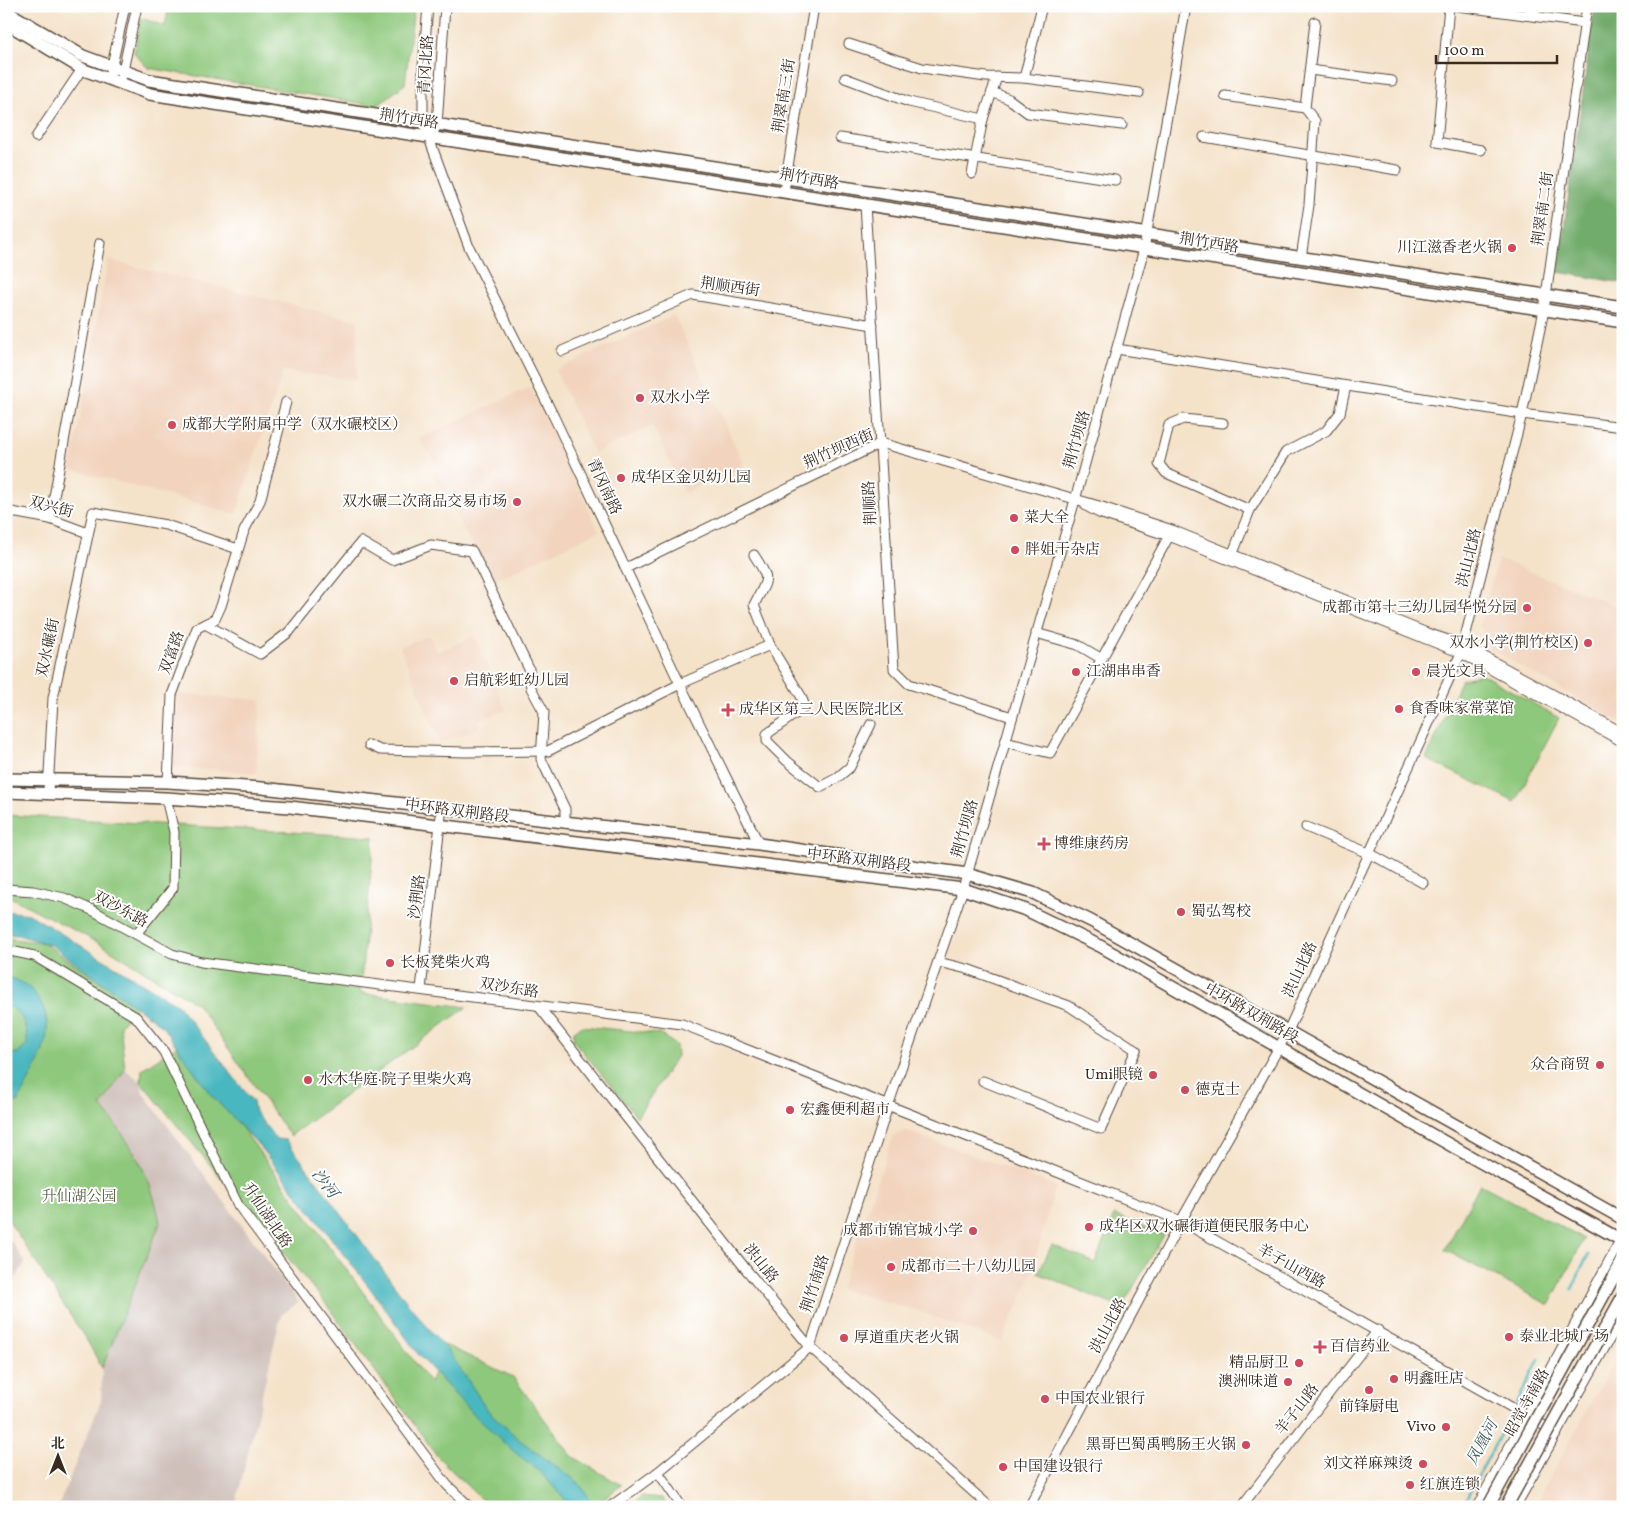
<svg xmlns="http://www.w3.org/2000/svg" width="1629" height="1513" font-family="Vollkorn,'Noto Serif SC',serif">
<rect width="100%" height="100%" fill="#fff"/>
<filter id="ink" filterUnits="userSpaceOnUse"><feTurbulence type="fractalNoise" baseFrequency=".02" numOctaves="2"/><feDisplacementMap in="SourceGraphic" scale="10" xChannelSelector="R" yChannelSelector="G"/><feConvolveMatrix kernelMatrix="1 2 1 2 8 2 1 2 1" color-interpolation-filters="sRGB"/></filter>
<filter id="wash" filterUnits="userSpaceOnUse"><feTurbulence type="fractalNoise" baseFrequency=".0096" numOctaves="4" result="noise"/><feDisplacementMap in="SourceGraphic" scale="20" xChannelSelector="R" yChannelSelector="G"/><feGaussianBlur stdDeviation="1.12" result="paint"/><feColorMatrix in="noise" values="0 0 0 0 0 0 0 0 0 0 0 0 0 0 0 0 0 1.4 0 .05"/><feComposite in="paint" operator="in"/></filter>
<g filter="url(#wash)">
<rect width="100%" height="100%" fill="#f4e2c9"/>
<g fill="#f2d4be">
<path d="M108 260 358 321 356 380 283 371 236 514 71 469Z"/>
<path d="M674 315 744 465 685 493 653 426 594 453 555 370Z"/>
<path d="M530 387 599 531 492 581 432 473 441 470 419 439Z"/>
<path d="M1498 559 1623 609V724L1490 649 1480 625Z"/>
<path d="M429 635 437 652 475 636 505 710 478 721 480 727 440 743 400 647Z"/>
<path d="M178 694 261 700 256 773 173 767Z"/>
<path d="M907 1131 1056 1186 1029 1280 1002 1342 918 1311 840 1289 893 1136Z"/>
<path d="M1623 1345V1507H1534L1548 1481Z"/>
</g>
<g fill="#cfc0ba">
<path d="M125 1069 141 1082 143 1093 299 1302 281 1315 235 1507H58L101 1401 102 1368 160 1223 117 1125 101 1106Z"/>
<path d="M6 1234 25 1262 6 1296Z"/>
</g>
<g fill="#8ec87c" stroke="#64794d">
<path d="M169 6H414L405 84 377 106 148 68 134 53 141 18 165 26Z"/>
<path d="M1482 674 1559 718 1515 802 1426 759 1461 680Z"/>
<path d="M6 815 374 837 360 993 467 1007 290 1136 197 1004 99 943 10 897H6Z"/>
<path d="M6 938 44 943 137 1007 120 1025 125 1069 101 1106C132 1144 151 1175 160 1223L102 1368 89 1344 6 1216Z"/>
<path d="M582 1026 660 1034 676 1045 677 1056 637 1117 573 1040 574 1031Z"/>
<path d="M180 1044 430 1383 445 1345 513 1377 572 1456 621 1485 594 1507H489L438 1457 323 1300 141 1082 142 1069Z"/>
<path d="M1480 1184 1584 1239 1549 1305 1445 1250Z"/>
<path d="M1114 1215 1164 1235 1121 1308 1038 1273 1052 1245 1095 1263Z"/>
<path d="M642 1496 662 1498 668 1507H628Z"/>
</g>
<path fill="#72ac6c" stroke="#566b45" d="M1595 6H1623V283L1558 272Z"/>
<g fill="#48b7c0" stroke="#42706f">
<path d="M6 911 29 914 178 1005 253 1102 255 1112 276 1139 286 1140 409 1305 449 1352 489 1412 521 1441 578 1482 596 1507H572L540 1472 512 1450 471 1412 418 1354 367 1284 256 1142 211 1095 162 1026 51 945 18 935 6 934Z"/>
<path d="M6 977C17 978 29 986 35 994 64 1030 34 1069 17 1103L6 1098V1056L20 1052 27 1044C28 1026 22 1013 6 1004Z"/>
</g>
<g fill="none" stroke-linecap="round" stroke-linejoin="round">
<g stroke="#48b7c0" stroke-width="2.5">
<path d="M1572 1289 1588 1255"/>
<path d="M1517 1403 1539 1359"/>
<path d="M1462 1507 1510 1416"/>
</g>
</g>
</g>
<g filter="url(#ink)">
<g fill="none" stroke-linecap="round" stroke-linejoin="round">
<g stroke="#574638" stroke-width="11">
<g id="minor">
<path d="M428 6 423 67V122L469 247 554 417 680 684 759 844"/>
<path d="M1042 6 1024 78 1139 93"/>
<path d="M1449 6 1437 142 1481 150"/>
<path d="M1457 6 1584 23"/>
<path d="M1525 15 1542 6"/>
<path d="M849 44 922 68 986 77 1024 78"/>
<path d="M1310 70 1392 81"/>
<path d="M122 75 137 6"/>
<path d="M845 78 909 102 983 119 997 77"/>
<path d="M109 79 125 6"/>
<path d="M992 92 1009 99 1028 113 1122 125"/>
<path d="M1225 96 1305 108"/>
<path d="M36 137 82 69"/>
<path d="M1204 137 1397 170"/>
<path d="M840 138 1115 180"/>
<path d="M430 139 437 125 445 6"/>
<path d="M972 174 983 119"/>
<path d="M784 191 814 6"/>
<path d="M865 205 894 669 909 684 1012 717"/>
<path d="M1301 258 1309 205 1315 121 1305 108 1315 22"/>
<path d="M1117 349 1522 414 1623 427"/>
<path d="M562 351 693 295 873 325"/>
<path d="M1223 423 1183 419 1169 425 1159 464 1166 473 1250 510"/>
<path d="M1086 506 1099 513 1169 536 1461 653 1623 742"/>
<path d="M6 511 50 519 88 533"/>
<path d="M50 519 100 243"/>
<path d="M754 555C772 582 767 578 754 605L770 645 801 696 805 707 767 734V741L787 761 820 787 837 778 850 767 871 724"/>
<path d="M1231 558 1250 510 1286 452 1326 431 1340 413 1346 386"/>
<path d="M626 568 881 443 1099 506 1172 530 1427 633 1463 645 1623 733"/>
<path d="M205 624 260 654 289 632 361 542 392 560 431 545 472 551 529 669 531 688 544 712 541 759 565 809V823"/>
<path d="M1036 633 1078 645 1102 659"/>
<path d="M1005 742 1050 753 1169 536"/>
<path d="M369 745 380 750 466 752 548 751 680 684 770 645"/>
<path d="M168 782 172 695 197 628 215 619 221 606 244 531 260 501 286 402"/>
<path d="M48 792 53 698 93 512 166 525 238 549"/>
<path d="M1306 827 1371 854 1423 883"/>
<path d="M6 889 33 891 64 898 92 910 172 954 201 962 682 1024 1181 1221 1557 1433"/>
<path d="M136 934 173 888 174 832 166 798"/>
<path d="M6 950 34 956 136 1017 164 1052 238 1205 447 1485 470 1507"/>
<path d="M938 962 967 969 1069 1006 1136 1050 1101 1129 983 1081"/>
<path d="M421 989 442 807"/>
<path d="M540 1008 745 1268 810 1347 990 1507"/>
<path d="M658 1472 682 1507"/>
<path d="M610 1507 658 1472 810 1347 888 1106 963 889 1075 500 1144 249 1186 6"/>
<path d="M1029 1507 1181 1221 1287 1033 1461 653 1522 414 1544 310 1587 6"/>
<path d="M1241 1507 1378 1330"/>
<path d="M1477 1507 1623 1235"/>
<path d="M1515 1507 1623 1315"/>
</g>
</g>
<g stroke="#574638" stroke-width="14">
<g id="major">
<path d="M6 11 83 56 149 80 1623 307"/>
<path d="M6 23 84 70 150 94 1623 322"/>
<path d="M6 779 168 782 262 788 759 844 967 874 1033 893 1091 921 1623 1219"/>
<path d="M6 792 166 798 290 807 963 889 1026 910 1100 946 1480 1162 1623 1241"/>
</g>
</g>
<use href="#minor" stroke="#fff" stroke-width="9"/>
<use href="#major" stroke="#fff" stroke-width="11"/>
<g stroke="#574638" stroke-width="14" stroke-linecap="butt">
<g id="major-bridge">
<path d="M1488 1507 1623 1260"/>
<path d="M1506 1507 1623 1296"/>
</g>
</g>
<use href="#major-bridge" stroke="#fff" stroke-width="11"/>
</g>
</g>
<g fill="#d1495b" stroke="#fff" stroke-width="2">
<circle cx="1512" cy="248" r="5"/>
<circle cx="640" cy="398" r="5"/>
<circle cx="172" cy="425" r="5"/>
<circle cx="621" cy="478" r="5"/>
<circle cx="517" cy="502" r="5"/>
<circle cx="1014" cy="518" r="5"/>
<circle cx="1015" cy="550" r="5"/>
<circle cx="1527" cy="608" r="5"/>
<circle cx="1588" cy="643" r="5"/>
<circle cx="1076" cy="672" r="5"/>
<circle cx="1416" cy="672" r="5"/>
<circle cx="454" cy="681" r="5"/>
<circle cx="1399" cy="709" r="5"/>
<path d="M725.5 702.5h5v5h5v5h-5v5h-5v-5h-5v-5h5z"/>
<path d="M1041.5 836.5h5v5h5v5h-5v5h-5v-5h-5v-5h5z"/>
<circle cx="1181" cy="912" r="5"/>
<circle cx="390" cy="963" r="5"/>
<circle cx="1600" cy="1065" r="5"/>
<circle cx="1153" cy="1075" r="5"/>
<circle cx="308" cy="1080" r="5"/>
<circle cx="1185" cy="1090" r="5"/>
<circle cx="790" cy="1110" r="5"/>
<circle cx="1089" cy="1227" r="5"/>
<circle cx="973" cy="1231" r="5"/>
<circle cx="891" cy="1267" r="5"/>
<circle cx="1509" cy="1337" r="5"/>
<circle cx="844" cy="1338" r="5"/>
<path d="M1317.5 1339.5h5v5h5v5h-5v5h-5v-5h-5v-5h5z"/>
<circle cx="1299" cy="1363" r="5"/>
<circle cx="1394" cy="1379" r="5"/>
<circle cx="1288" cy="1382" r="5"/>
<circle cx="1369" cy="1390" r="5"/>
<circle cx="1045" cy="1399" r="5"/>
<circle cx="1446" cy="1427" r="5"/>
<circle cx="1246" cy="1445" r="5"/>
<circle cx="1423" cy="1464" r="5"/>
<circle cx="1003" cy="1467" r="5"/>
<circle cx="1410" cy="1485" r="5"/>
</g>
<g text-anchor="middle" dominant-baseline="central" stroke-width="4" stroke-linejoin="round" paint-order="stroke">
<g font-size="15" fill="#3b2a1e" stroke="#fff">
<text transform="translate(427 65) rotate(-86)">青冈北路</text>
<text transform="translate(785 96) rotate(-81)">荆翠南三街</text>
<text transform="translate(409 120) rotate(9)">荆竹西路</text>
<text transform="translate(809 180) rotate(10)">荆竹西路</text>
<text transform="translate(1544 209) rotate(-82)">荆翠南二街</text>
<text transform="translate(1209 244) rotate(9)">荆竹西路</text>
<text transform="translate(730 288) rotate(8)">荆顺西街</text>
<text transform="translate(1078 440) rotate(-74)">荆竹坝路</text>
<text transform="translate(839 450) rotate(-24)">荆竹坝西街</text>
<text transform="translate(603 487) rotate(65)">青冈南路</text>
<text transform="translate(871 503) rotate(-93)">荆顺路</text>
<text transform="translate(51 508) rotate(15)">双兴街</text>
<text transform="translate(1470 558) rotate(-76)">洪山北路</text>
<text transform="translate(49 648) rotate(-78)">双水碾街</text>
<text transform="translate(173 653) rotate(-70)">双富路</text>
<text transform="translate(457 812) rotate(7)">中环路双荆路段</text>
<text transform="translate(966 829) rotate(-74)">荆竹坝路</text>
<text transform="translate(859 861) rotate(7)">中环路双荆路段</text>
<text transform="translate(418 897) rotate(-83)">沙荆路</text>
<text transform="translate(120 910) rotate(28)">双沙东路</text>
<text transform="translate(1301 970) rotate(-65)">洪山北路</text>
<text transform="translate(509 989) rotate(9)">双沙东路</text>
<text transform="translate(1251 1014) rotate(30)">中环路双荆路段</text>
<text transform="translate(266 1216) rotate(56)">升仙湖北路</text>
<text transform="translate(760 1264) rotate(51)">洪山路</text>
<text transform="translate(1291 1267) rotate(29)">羊子山西路</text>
<text transform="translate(816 1284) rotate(-72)">荆竹南路</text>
<text transform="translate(1109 1326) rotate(-62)">洪山北路</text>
<text transform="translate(1528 1403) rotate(-61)">昭觉寺南路</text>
<text transform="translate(1298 1410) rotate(-52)">羊子山路</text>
</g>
<g font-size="15" fill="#3b2a1e" stroke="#fff" text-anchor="start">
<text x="1502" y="248" text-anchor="end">川江滋香老火锅</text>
<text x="650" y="398">双水小学</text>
<text x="182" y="425">成都大学附属中学（双水碾校区）</text>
<text x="631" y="478">成华区金贝幼儿园</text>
<text x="507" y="502" text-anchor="end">双水碾二次商品交易市场</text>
<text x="1024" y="518">菜大全</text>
<text x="1025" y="550">胖姐干杂店</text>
<text x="1517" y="608" text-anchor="end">成都市第十三幼儿园华悦分园</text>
<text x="1578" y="643" text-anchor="end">双水小学(荆竹校区)</text>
<text x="1086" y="672">江湖串串香</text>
<text x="1426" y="672">晨光文具</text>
<text x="464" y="681">启航彩虹幼儿园</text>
<text x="1409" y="709">食香味家常菜馆</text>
<text x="739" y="710">成华区第三人民医院北区</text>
<text x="1054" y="844">博维康药房</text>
<text x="1191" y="912">蜀弘驾校</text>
<text x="400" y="963">长板凳柴火鸡</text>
<text x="1590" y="1065" text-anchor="end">众合商贸</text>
<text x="1143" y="1075" text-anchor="end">Umi眼镜</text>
<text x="318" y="1080">水木华庭·院子里柴火鸡</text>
<text x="1195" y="1090">德克士</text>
<text x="800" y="1110">宏鑫便利超市</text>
<text x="1099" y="1227">成华区双水碾街道便民服务中心</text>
<text x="963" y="1231" text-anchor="end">成都市锦官城小学</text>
<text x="901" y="1267">成都市二十八幼儿园</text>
<text x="1519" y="1337">泰业北城广场</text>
<text x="854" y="1338">厚道重庆老火锅</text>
<text x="1330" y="1347">百信药业</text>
<text x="1289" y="1363" text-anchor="end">精品厨卫</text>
<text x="1404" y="1379">明鑫旺店</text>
<text x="1278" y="1382" text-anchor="end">澳洲味道</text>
<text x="1055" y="1399">中国农业银行</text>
<text x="1369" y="1407" text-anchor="middle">前锋厨电</text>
<text x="1436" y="1427" text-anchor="end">Vivo</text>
<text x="1236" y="1445" text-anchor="end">黑哥巴蜀禹鸭肠王火锅</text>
<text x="1413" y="1464" text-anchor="end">刘文祥麻辣烫</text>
<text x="1013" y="1467">中国建设银行</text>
<text x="1420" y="1485">红旗连锁</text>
</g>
<g font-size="15" fill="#58613f" stroke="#fff">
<text x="79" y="1197">升仙湖公园</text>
</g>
<g font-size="16" font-style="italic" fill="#40625f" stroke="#fff">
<text transform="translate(324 1184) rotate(52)">沙河</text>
<text transform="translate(1483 1443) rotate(-62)">凤凰河</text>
</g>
</g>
<rect width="1629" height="1513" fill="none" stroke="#fff" stroke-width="25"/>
<g transform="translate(58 1456)" stroke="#ffffff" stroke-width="4" paint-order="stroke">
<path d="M0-4L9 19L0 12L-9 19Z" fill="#3b2a1e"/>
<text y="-8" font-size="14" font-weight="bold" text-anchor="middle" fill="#3b2a1e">北</text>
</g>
<path d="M1436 55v8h121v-8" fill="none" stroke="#3b2a1e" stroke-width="2.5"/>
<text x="1444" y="55" font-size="15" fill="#3b2a1e" stroke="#ffffff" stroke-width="4" paint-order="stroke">100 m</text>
</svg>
